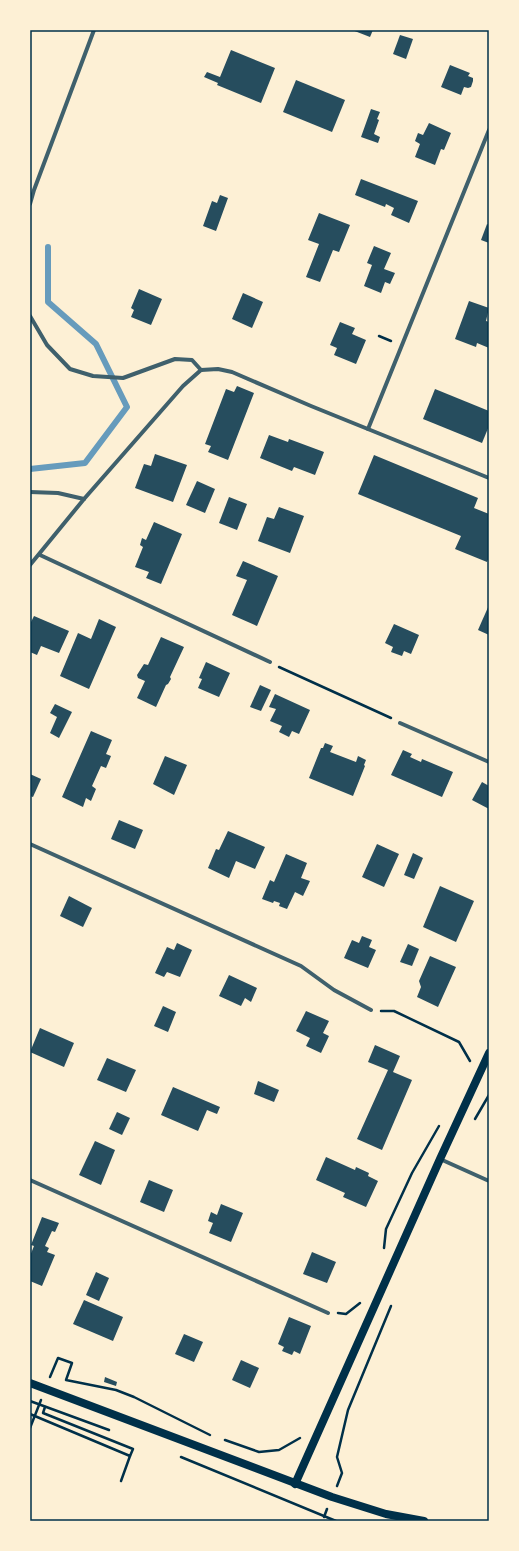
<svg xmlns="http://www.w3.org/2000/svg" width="519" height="1551" font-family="'Source Sans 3',sans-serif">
<rect width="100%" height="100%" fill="#fdf0d5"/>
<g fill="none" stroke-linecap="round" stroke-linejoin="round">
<path stroke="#669bbc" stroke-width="6" d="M30 469 85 463 127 407 96 344 48 302V247"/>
</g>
<g fill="#264d5e">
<path d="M352 30H373L370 37Z"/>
<path d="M400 35 413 39 406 59 393 54Z"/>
<path d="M231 50 275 68 261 103 217 85 218 83 204 77 207 72 220 77Z"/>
<path d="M450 65 470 73 468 76 473 78V81L471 87 468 88 464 87 461 95 441 87Z"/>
<path d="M296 80 345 100 332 132 283 112Z"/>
<path d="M371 109 380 112 377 119 379 120 374 134 380 137 378 143 361 137Z"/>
<path d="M429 123 451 133 444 150 441 149 435 165 415 157 420 144 415 141 418 133 423 135Z"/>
<path d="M361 179 418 201 409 223 391 215 394 208 386 204 385 207 355 195Z"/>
<path d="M220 195 228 198 216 231 203 226 212 201 217 203Z"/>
<path d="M319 213 350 225 339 252 333 250 320 282 306 277 319 244 308 240Z"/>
<path d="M487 224 489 225V243L481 240Z"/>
<path d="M374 246 391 253 384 269 395 273 390 284 385 282 381 293 364 286 372 265 367 263Z"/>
<path d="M139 289 162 299 151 325 131 317 134 310 131 308Z"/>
<path d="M243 293 263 302 252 328 232 319Z"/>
<path d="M469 301 489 308 486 321 489 322V348L477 343 476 347 455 339Z"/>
<path d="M340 322 355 328 352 334 366 340 356 364 334 355 337 348 330 345Z"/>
<path d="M237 386 254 393 228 460 208 452 211 446 205 444 226 389 234 392Z"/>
<path d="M435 389 489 411V426L482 443 423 419Z"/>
<path d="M269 435 288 442 289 439 324 452 315 475 294 467 292 471 260 458Z"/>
<path d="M155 454 187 465 173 502 135 488 144 464 151 466Z"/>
<path d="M374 455 478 498 474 508 489 514V557L487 562 455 549 461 536 358 494Z"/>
<path d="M197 481 215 489 205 513 186 505Z"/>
<path d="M229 497 247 504 237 530 219 523Z"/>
<path d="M279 507 304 516 290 553 258 541 267 517 274 519Z"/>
<path d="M154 522 182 534 161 584 146 578 149 572 135 567 143 547 140 545 142 538 146 540Z"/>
<path d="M243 561 278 576 257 626 232 615 247 580 236 576Z"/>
<path d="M489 605V635L478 630Z"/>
<path d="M34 616 69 631 59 653 41 646 37 655 30 652V624Z"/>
<path d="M99 619 116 627 89 689 60 676 78 633 91 639Z"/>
<path d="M394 624 419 635 411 654 404 651 402 656 391 652 393 647 385 643Z"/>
<path d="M161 637 184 647 170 677 171 679 168 684 166 685 156 707 137 698 145 681 138 678 137 675 144 664 148 665Z"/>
<path d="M206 662 230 673 219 697 198 688 202 679 199 678Z"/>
<path d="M260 685 271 690 261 711 250 707Z"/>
<path d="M275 694 310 710 299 734 292 731 289 737 279 732 282 726 270 721 276 709 269 707Z"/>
<path d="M55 704 72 712 59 738 50 733 57 717 50 713Z"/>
<path d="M91 731 112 740 106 754 111 756 106 768 101 766 92 786 96 789 91 801 86 798 83 807 62 797Z"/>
<path d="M325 743 333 746 330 752 356 762 358 756 366 760 364 765 365 766 353 796 309 778 321 748H323Z"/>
<path d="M403 750 412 754 410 757 421 762 422 759 453 772 442 797 391 775Z"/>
<path d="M165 756 187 765 174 795 153 784Z"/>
<path d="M30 774 41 779 33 797 30 796Z"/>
<path d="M482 782 489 786V809L472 800Z"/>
<path d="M119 820 143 830 135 849 111 839Z"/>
<path d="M228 831 265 847 255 869 236 861 229 878 208 868 216 849 219 850Z"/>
<path d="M377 844 399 854 384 887 362 877Z"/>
<path d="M413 853 423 858 414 879 404 875Z"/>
<path d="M286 854 307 863 301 878 310 881 303 896 295 892 287 909 279 906 280 903 274 901 273 903 262 899 270 880 274 882Z"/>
<path d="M440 886 474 901 456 942 423 927Z"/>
<path d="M69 896 92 908 83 927 60 916Z"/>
<path d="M362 936 372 940 369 947 376 950 368 968 344 958 352 940 359 943Z"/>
<path d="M177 943 192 950 180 977 167 972 164 977 155 973 167 947 174 950Z"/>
<path d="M408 944 419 949 412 966 400 962Z"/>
<path d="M430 956 456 967 438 1007 417 997 421 987 419 981Z"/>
<path d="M229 975 257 988 251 1002 245 998 241 1006 219 996Z"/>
<path d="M163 1006 176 1012 168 1032 154 1026Z"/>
<path d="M306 1011 329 1021 323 1033 329 1036 321 1053 306 1046 310 1038 296 1031Z"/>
<path d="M40 1028 74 1043 64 1067 30 1052Z"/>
<path d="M375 1045 400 1056 393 1072 412 1080 382 1150 357 1139 388 1070 368 1062Z"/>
<path d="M107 1058 136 1070 126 1092 97 1080Z"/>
<path d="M258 1081 279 1090 274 1102 254 1094Z"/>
<path d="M173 1087 220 1107 217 1114 207 1110 198 1131 161 1115Z"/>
<path d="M117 1112 130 1118 122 1135 109 1129Z"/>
<path d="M95 1141 115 1150 101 1185 79 1175Z"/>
<path d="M326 1157 355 1170 356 1167 369 1173 368 1176 378 1181 366 1207 343 1197 345 1193 316 1180Z"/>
<path d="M149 1180 173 1190 164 1212 140 1202Z"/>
<path d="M221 1204 243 1213 231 1242 209 1233 213 1223 208 1221 211 1212 217 1215Z"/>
<path d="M42 1217 59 1223 55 1232 52 1231 45 1246 49 1248 47 1252 55 1255 42 1286 30 1281V1256L34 1246 31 1245Z"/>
<path d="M312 1252 336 1262 327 1283 303 1274Z"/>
<path d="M96 1272 109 1278 99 1301 86 1295Z"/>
<path d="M84 1300 123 1317 113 1341 73 1324Z"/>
<path d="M289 1317 311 1326 300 1354 294 1351 292 1355 282 1351 284 1347 278 1344Z"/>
<path d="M184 1334 203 1342 194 1362 175 1354Z"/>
<path d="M241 1360 259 1368 250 1388 232 1380Z"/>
<path d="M105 1377 117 1382 116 1386 104 1382Z"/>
</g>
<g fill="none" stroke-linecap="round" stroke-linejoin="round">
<g stroke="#003049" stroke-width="2.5">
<path d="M379 336 391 341"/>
<path d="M279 667 391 718"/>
<path d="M381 1011H394L459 1042 470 1061"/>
<path d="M475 1119 489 1095"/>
<path d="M384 1248 386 1229 412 1173 439 1126"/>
<path d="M338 1313 346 1314 360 1303"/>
<path d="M50 1377 58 1358 72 1363 66 1380 116 1390 134 1397 210 1435"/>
<path d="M30 1401 109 1430"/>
<path d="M30 1414 130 1456 133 1449 43 1413 45 1407"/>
<path d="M30 1428 41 1400"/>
<path d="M225 1440 259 1452 279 1450 300 1438"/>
<path d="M181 1457 336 1521"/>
<path d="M121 1481 130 1456"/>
<path d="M337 1486 342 1473 337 1457 348 1410 391 1306"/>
<path d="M324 1517 327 1509"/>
</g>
<g stroke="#3f606c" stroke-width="4">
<path d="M30 204 34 190 94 30"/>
<path d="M30 316 47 345 70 369 93 376 123 378 175 359 192 360 201 370"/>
<path d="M201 370 218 369 232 372 311 406 489 478"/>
<path d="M368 429 489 130"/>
<path d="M30 492 58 493 84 499"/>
<path d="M40 555 270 662"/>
<path d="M30 565 84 499 183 386 201 370"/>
<path d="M400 723 489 762"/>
<path d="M30 844 301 966 334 990 371 1010"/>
<path d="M440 1159 489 1181"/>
<path d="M30 1180 328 1313"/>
</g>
<g stroke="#003049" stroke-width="8">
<path d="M30 1383 332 1497 386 1514 424 1521"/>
<path d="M295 1484 440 1159 489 1053"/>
</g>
</g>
<rect width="519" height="1551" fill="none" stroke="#fdf0d5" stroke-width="62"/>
<rect x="31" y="31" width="457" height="1489" fill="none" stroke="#003049" stroke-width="1.5"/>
</svg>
